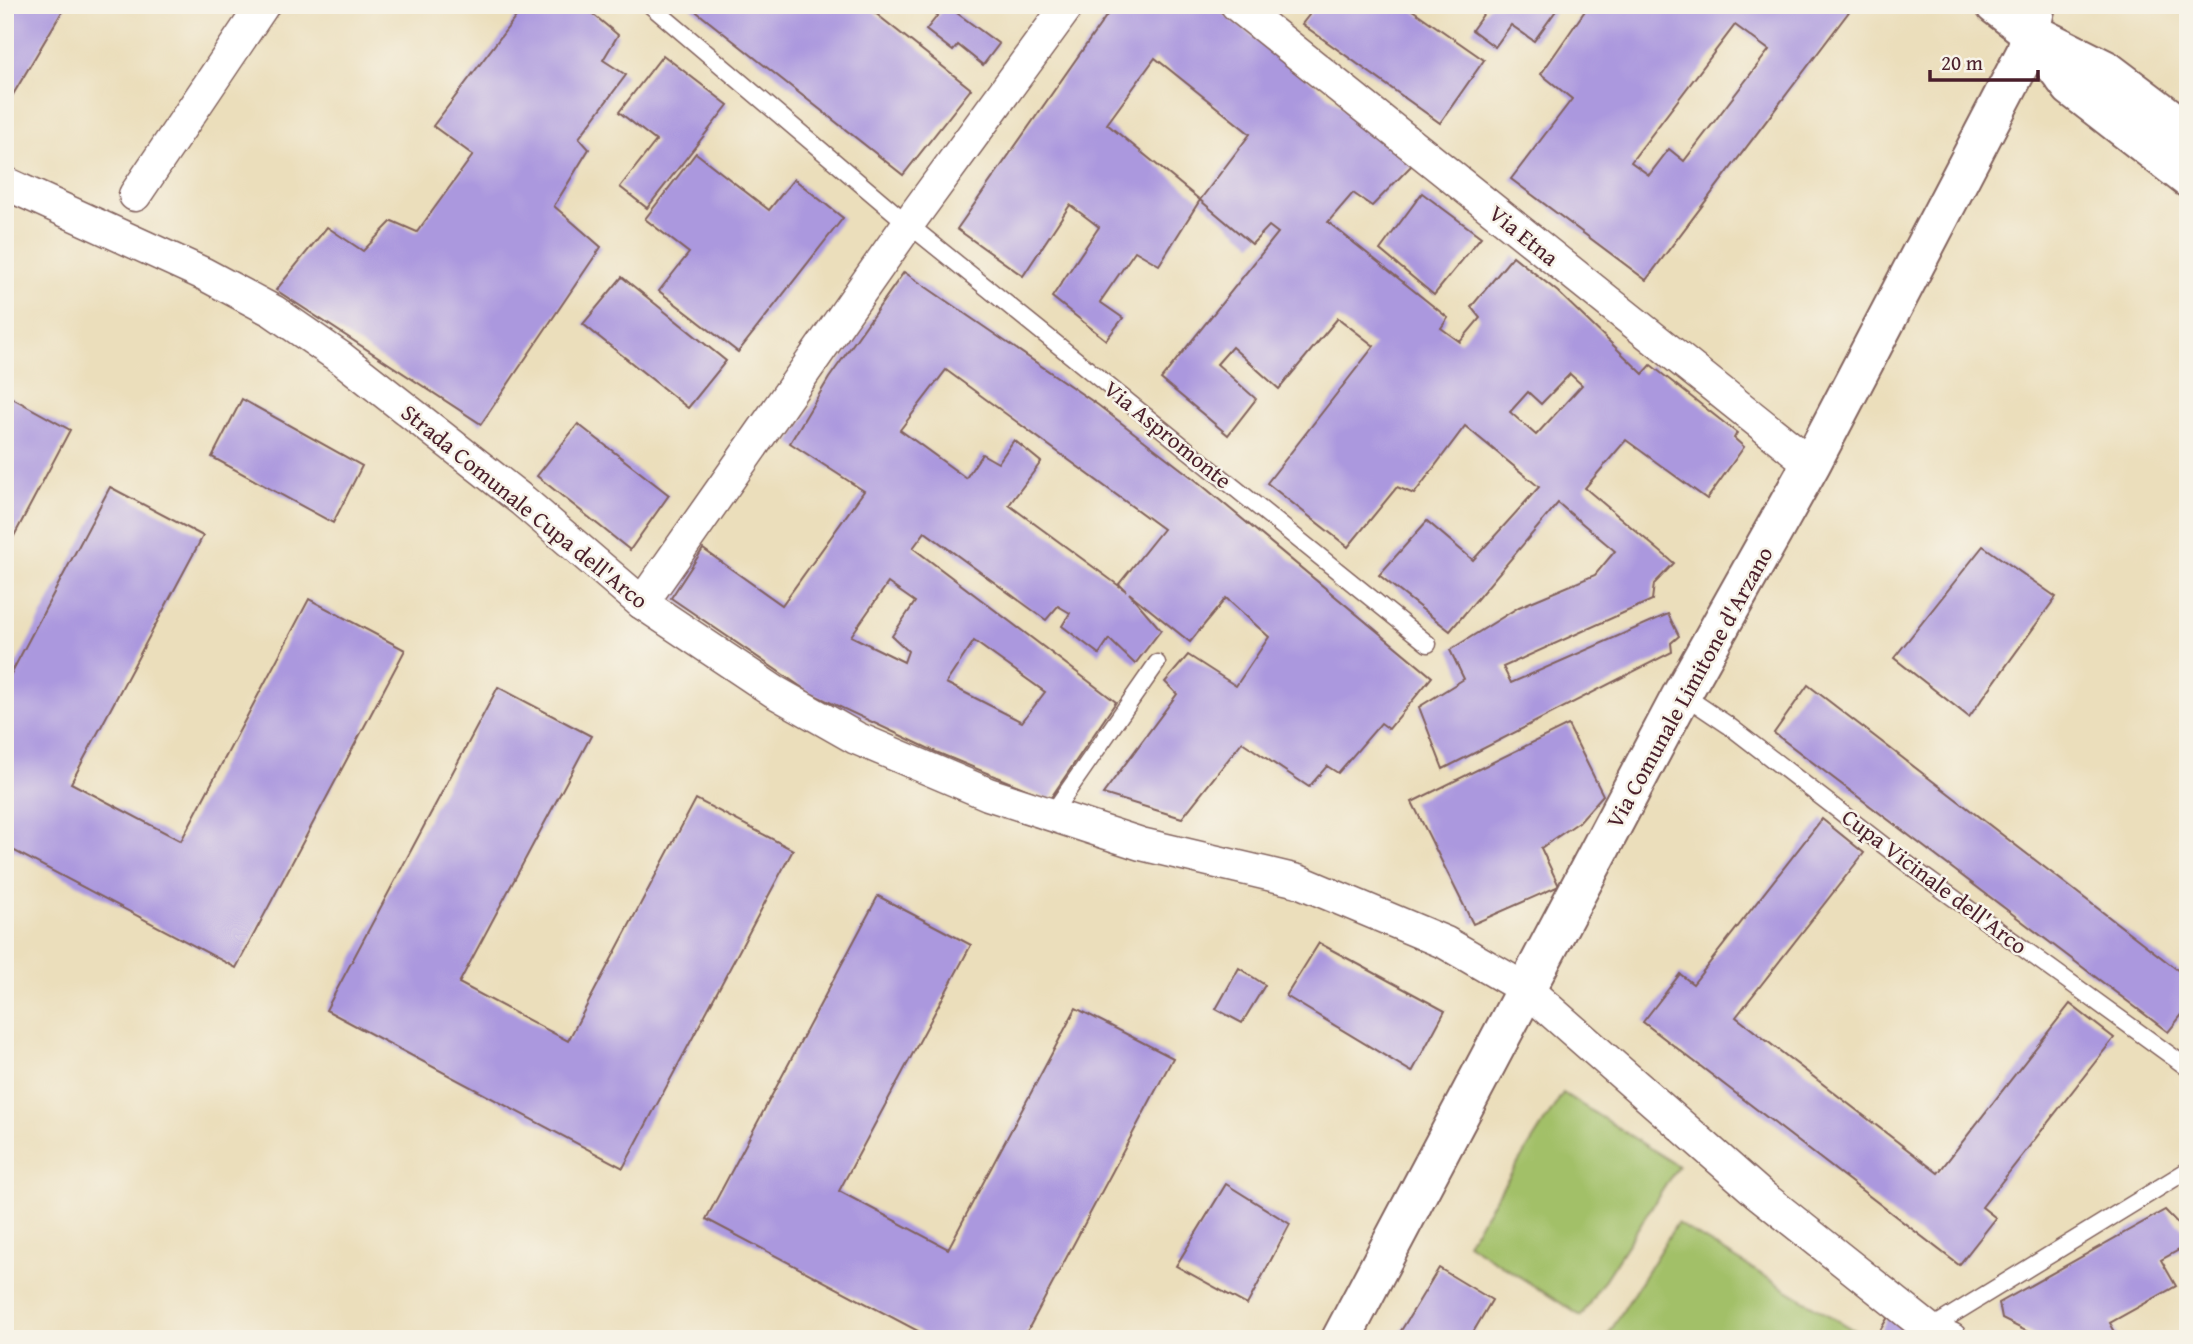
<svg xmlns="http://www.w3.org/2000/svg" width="2193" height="1344" font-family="'Gentium Book Plus',serif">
<rect width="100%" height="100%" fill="#f7f3e8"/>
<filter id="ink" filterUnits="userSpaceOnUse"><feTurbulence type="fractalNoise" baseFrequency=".0143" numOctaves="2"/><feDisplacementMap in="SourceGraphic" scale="14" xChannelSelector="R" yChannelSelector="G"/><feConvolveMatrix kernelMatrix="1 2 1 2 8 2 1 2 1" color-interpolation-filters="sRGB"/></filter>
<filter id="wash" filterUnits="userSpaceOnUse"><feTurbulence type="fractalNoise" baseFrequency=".00686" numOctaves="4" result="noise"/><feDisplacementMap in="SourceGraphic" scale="28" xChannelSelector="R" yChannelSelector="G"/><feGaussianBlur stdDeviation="1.57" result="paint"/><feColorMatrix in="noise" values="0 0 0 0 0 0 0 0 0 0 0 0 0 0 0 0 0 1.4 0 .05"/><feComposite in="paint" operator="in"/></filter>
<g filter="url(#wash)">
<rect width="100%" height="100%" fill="#ebdebb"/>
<g fill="#a2c067" stroke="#767049" stroke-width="2">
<path d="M1563 1093 1678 1166 1581 1316 1467 1243Z"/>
<path d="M1677 1223 1858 1333 1855 1339H1614L1608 1335Z"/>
</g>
<g id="blocks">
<g fill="#ab98de" fill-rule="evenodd">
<path d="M18 5H66L5 108V27Z"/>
<path d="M525 5H582L618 35 603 60 626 75 579 138 589 149 554 206 601 247 481 424 276 290 327 227 363 251 392 221 417 232 473 155 433 126Z"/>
<path d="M688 5H865L971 89 903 175Z"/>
<path d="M946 5 999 44 983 65 958 45 953 51 926 30Z"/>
<path d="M1114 5H1212L1301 73 1412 165 1372 206 1353 193 1328 222 1448 318 1441 328 1460 342 1480 318 1471 307 1513 256 1558 292 1643 374 1651 365 1737 433 1734 438 1744 447 1707 499 1626 440 1585 488 1674 563 1654 584 1652 600 1503 667 1511 683 1668 614 1679 636 1671 643 1672 652 1443 769 1419 707 1464 679 1450 650 1519 607 1595 575 1615 551 1558 503 1450 631 1379 575 1427 521 1473 560 1539 487 1465 426 1414 494 1397 487 1348 547 1267 483 1374 346 1338 318 1279 389 1232 347 1217 364 1256 399 1228 435 1161 379 1278 233 1269 226 1252 244 1200 200 1250 134 1155 58 1107 124 1200 200 1159 265 1135 251 1100 302 1123 318 1106 340 1052 297 1099 227 1070 205 1023 276 957 229ZM1570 374 1582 385 1536 435 1510 412 1528 392 1541 404Z"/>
<path d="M1317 5H1405L1484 60 1440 123 1302 24Z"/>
<path d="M1490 5H1560L1534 41 1511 25 1495 47 1472 30Z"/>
<path d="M1589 5H1854L1646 280 1511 179 1572 99 1541 74ZM1735 25 1769 50 1684 161 1669 149 1649 175 1631 162Z"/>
<path d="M663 55 728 105 647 208 620 187 656 141 619 112Z"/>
<path d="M696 153 769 210 794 179 843 218 738 352 659 291 689 253 645 219Z"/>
<path d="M1422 193 1481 237 1434 295 1380 250Z"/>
<path d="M904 272 1098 405 1198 482 1432 677 1389 729 1381 723 1338 773 1327 766 1309 787 1242 742 1182 818 1103 794 1177 694 1165 682 1188 655 1236 686 1269 637 1226 598 1190 642 1129 593 1161 630 1135 664 1109 639 1099 654 1062 626 1070 613 1058 606 1046 620 925 532 913 548 1116 702 1050 799 936 752 810 693 671 598 703 549 782 605 864 491 790 443 829 378ZM946 370 1163 529 1119 584 1126 591 1009 505 1041 462 1014 440 998 463 982 454 966 478 900 430ZM888 583 915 602 892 636 908 651 904 662 851 636ZM974 641 1045 692 1022 722 946 683Z"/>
<path d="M622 277 726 361 688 408 583 324Z"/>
<path d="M5 394 70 430 5 553Z"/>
<path d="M242 399 362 466 333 523 212 457Z"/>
<path d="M578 424 669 495 630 550 537 476Z"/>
<path d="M110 487 203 536 71 783 181 841 309 599 405 650 236 968 5 846V685Z"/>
<path d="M1983 546 2056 597 1969 717 1894 658Z"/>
<path d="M1808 685 2188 978V1007L2168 1032 1774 733Z"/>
<path d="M498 687 591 736 459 983 568 1041 696 799 793 850 623 1168 326 1010Z"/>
<path d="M1568 725 1603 795 1579 822 1541 848 1559 886 1473 924 1412 802Z"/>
<path d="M1822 819 1864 853 1736 1017 1938 1173 2070 1004 2114 1038 1982 1207 1996 1218 1959 1265 1643 1022 1680 974 1693 984Z"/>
<path d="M878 896 971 945 839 1191 948 1249 1076 1008 1173 1058 1023 1339H933L706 1219Z"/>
<path d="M1319 943 1445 1011 1412 1072 1286 996Z"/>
<path d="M1239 968 1265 985 1242 1023 1216 1009Z"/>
<path d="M1226 1184 1290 1224 1247 1305 1176 1266Z"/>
<path d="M2165 1210 2188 1234V1245L2161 1260 2176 1286 2110 1323 2119 1339H2042L2002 1319 1999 1303Z"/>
<path d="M1439 1268 1492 1300 1469 1339H1396Z"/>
<path d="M1888 1317 1916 1334 1913 1339H1875Z"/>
</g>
</g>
</g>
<g filter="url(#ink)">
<use href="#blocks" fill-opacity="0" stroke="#82625d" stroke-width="2"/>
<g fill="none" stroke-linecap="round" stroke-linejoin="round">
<g stroke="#82625d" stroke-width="19">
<g id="lane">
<path d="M650 5 908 224 1428 644"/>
<path d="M1682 694 1728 725 1922 875 2188 1068"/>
<path d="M1051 815 1157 663"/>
<path d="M1929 1329 2188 1170"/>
</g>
</g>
<g stroke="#82625d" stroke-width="35">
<g id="street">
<path d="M1237 5 1811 464"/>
<path d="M5 183 204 274 273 311 341 358 523 501 642 603 775 692 856 738 988 794 1141 844 1298 881 1446 943 1527 990 1758 1193 1929 1329 1951 1339"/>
<path d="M135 195 263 5"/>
<path d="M642 603 908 224 1068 5"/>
</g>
</g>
<g stroke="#82625d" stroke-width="42">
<path id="secondary" d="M1995 5 2030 32"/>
</g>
<g stroke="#82625d" stroke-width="42">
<g id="primary">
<path d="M2030 32 2071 87 2188 178"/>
<path d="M2038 36 2106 70 2188 132"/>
<path d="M1341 1339 1682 694 1811 464 2026 52 2036 5"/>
</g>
</g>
<use href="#lane" stroke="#fff" stroke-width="16"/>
<use href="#street" stroke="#fff" stroke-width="32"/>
<use href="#secondary" stroke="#fff" stroke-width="38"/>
<use href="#primary" stroke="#fff" stroke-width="38"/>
</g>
</g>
<g text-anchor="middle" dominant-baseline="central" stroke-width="5" stroke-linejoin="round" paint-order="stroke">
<g font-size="23" fill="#4a1f2b" stroke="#f7f3e8">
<text transform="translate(1524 235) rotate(39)">Via Etna</text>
<text transform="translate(1168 434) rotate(39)">Via Aspromonte</text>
<text transform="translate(525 506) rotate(39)">Strada Comunale Cupa dell'Arco</text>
<text transform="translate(1689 687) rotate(-61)">Via Comunale Limitone d'Arzano</text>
<text transform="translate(1935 881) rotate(37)">Cupa Vicinale dell'Arco</text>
</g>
</g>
<rect width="2193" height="1344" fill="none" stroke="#f7f3e8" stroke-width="28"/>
<path d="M1930 70v10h108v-10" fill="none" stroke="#4a1f2b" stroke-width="3.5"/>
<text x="1941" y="70" font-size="21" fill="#4a1f2b" stroke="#f7f3e8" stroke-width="5" paint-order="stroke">20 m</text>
</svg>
